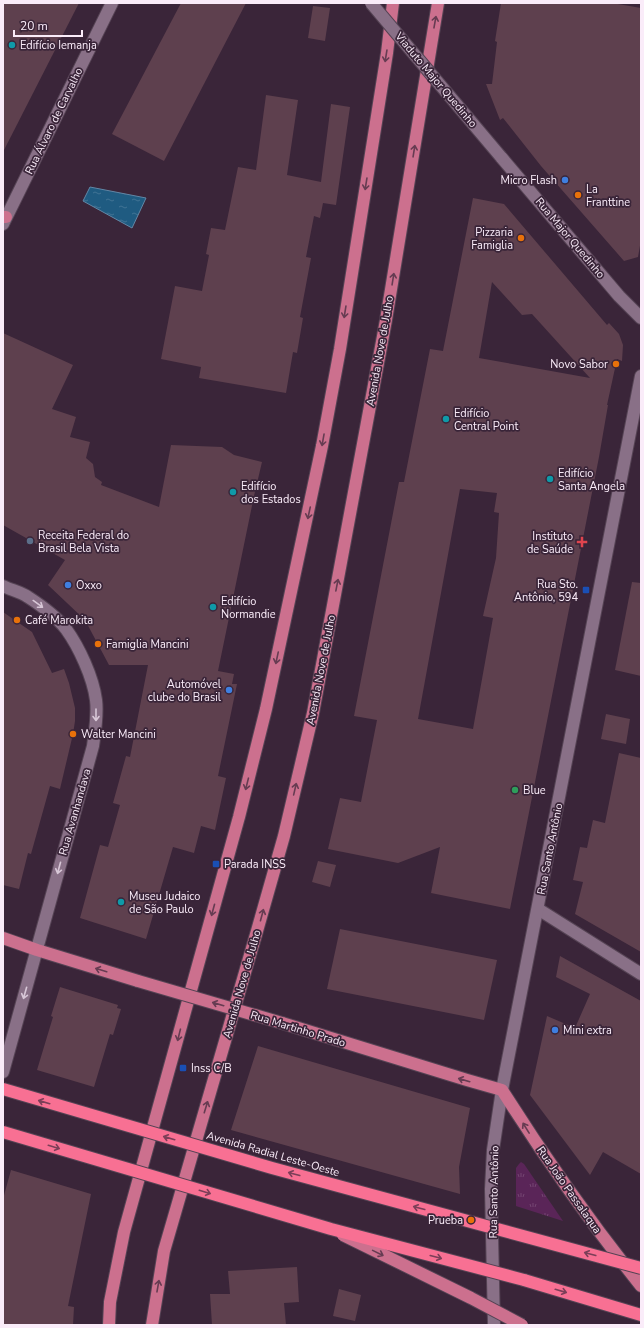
<svg xmlns="http://www.w3.org/2000/svg" width="644" height="1328" font-family="'Nunito Sans',sans-serif">
<defs>
<pattern id="park-tufts" width="24" height="20" patternUnits="userSpaceOnUse"><rect width="24" height="20" fill="#5a2558"/><path d="M3 7l-1-3M5 7V3M7 7l1-3M15 17l-1-3M17 17v-4M19 17l1-3" fill="none" stroke="#734571"/></pattern>
<pattern id="water-ripples" width="26" height="14" patternUnits="userSpaceOnUse"><rect width="26" height="14" fill="#1f5b81"/><path d="M2 4q2-2 4 0t4 0M15 11q2-2 4 0t4 0" fill="none" stroke="#407394"/></pattern>
</defs>
<rect width="100%" height="100%" fill="#3a2539"/>
<path fill="url(#park-tufts)" d="M521 1162 524 1164 563 1221 516 1206V1168L519 1164Z"/>
<path fill="url(#water-ripples)" stroke="#6186a5" d="M90 187 146 198 132 228 83 201Z"/>
<g fill="#5e404e" fill-rule="evenodd">
<path d="M3 3H79L3 152Z"/>
<path d="M181 3H246L164 161 112 134Z"/>
<path d="M501 3H612L641 8V240L638 257 624 261 541 166 503 118 500 120 486 84H492L497 42 495 41Z"/>
<path d="M313 6 330 8 325 41 308 38Z"/>
<path d="M266 95 298 100 287 175 321 182 331 104 350 107 336 205 323 203 320 218 314 216 306 257 311 258 300 317 303 318 297 353 293 352 286 393 199 378 201 367 161 359 175 286 202 291 209 255 206 254 211 228 225 230 238 167 256 170Z"/>
<path d="M473 198 504 204 607 325 609 323 619 334 623 345 622 361 617 359 607 405H608L599 457 510 909 431 893 440 847 398 863 328 849 340 798 361 802 377 720 354 716 399 482H404L430 349 443 351ZM492 282 522 315 532 314 590 378 479 358ZM460 489 497 493 494 512 499 513 496 558 483 616 493 618 473 729 418 719Z"/>
<path d="M3 333 73 365 52 409 76 417 70 437 90 442 86 458 93 464 95 477 102 482 101 485 159 507 171 445 222 447 234 455 262 462 254 496 218 671 234 674 232 684H237L218 776 226 778 215 830 201 826 194 853 173 847 146 939 80 918 100 845 108 847 120 805 113 803 126 756 130 757 148 665H109L85 620 48 585 65 560 3 525Z"/>
<path d="M632 582 641 583V676L615 670Z"/>
<path d="M3 612 32 632 52 673 64 669 69 683 75 708V721L73 734 60 789 50 786 31 854 28 853 19 889 3 885Z"/>
<path d="M606 714 630 719 626 744 601 739Z"/>
<path d="M619 753 641 758V952L575 914 583 882 573 880 580 847 587 848 593 820 605 823Z"/>
<path d="M318 861 336 865 330 887 312 882Z"/>
<path d="M340 929 497 960 484 1020 327 989Z"/>
<path d="M560 956 641 1001V1174L603 1152 590 1175 530 1095 547 1016 575 1028 590 994 556 977Z"/>
<path d="M60 987 118 1005 117 1008 121 1009 113 1035 110 1034 94 1087 37 1070 53 1017 51 1016Z"/>
<path d="M258 1046 470 1108 459 1167 460 1194 231 1130Z"/>
<path d="M11 1170 91 1194 68 1306 74 1307 73 1325H3V1199Z"/>
<path d="M297 1267 299 1302 284 1303 286 1325H212L210 1294H230L228 1271Z"/>
<path d="M339 1289 361 1295 355 1321 333 1316Z"/>
</g>
<g fill="none" stroke-linecap="round" stroke-linejoin="round">
<g stroke="#554354" stroke-width="14">
<g id="minor">
<path d="M501 157 619 296 641 318"/>
<path d="M3 224 112 3"/>
<path d="M3 586C11 590 21 592 28 597 42 606 56 616 66 629 79 647 93 677 96 700 98 715 95 731 93 746L3 1072"/>
<path d="M538 909 641 974"/>
<path d="M494 1325 491 1189 493 1150 502 1090 641 376"/>
</g>
</g>
<g stroke="#554354" stroke-width="14">
<g id="major">
<path d="M3 217H6"/>
<path d="M3 938 37 950 138 981"/>
<path d="M282 1023 467 1080 502 1090C545 1158 591 1223 641 1286"/>
<path d="M109 1325 110 1302 124 1232 239 817 266 709 322 446 340 349 387 53 393 3"/>
<path d="M152 1325 164 1251 257 931 284 836 313 713 386 320 438 3"/>
</g>
</g>
<g stroke="#554354" stroke-width="14">
<path id="highway" d="M524 1280 641 1315"/>
</g>
<use href="#minor" stroke="#897087" stroke-width="12"/>
<use href="#major" stroke="#cc708e" stroke-width="12"/>
<use href="#highway" stroke="#f87093" stroke-width="12"/>
<g stroke="#554354" stroke-width="14" stroke-linecap="butt">
<path id="minor-bridge" d="M371 3 501 157"/>
</g>
<g stroke="#554354" stroke-width="14" stroke-linecap="butt">
<g id="major-bridge">
<path d="M138 981 282 1023"/>
<path d="M343 1235 471 1298 522 1325"/>
</g>
</g>
<g stroke="#554354" stroke-width="14" stroke-linecap="butt">
<g id="highway-bridge">
<path d="M3 1089 272 1168 641 1268"/>
<path d="M3 1132 331 1229 524 1280"/>
</g>
</g>
<use href="#minor-bridge" stroke="#897087" stroke-width="12"/>
<use href="#major-bridge" stroke="#cc708e" stroke-width="12"/>
<use href="#highway-bridge" stroke="#f87093" stroke-width="12"/>
</g>
<defs><path id="oneway-shaft" d="M-6 0H5M1.5-3L5.5 0L1.5 3" fill="none" stroke-width="1.6" stroke-linecap="round" stroke-linejoin="round"/></defs>
<g stroke="#663c52">
<use href="#oneway-shaft" transform="translate(435 22) rotate(-80)"/>
<use href="#oneway-shaft" transform="translate(386 56) rotate(99)"/>
<use href="#oneway-shaft" transform="translate(414 151) rotate(-81)"/>
<use href="#oneway-shaft" transform="translate(366 184) rotate(99)"/>
<use href="#oneway-shaft" transform="translate(393 279) rotate(-81)"/>
<use href="#oneway-shaft" transform="translate(345 312) rotate(99)"/>
<use href="#oneway-shaft" transform="translate(323 440) rotate(100)"/>
<use href="#oneway-shaft" transform="translate(309 513) rotate(102)"/>
<use href="#oneway-shaft" transform="translate(337 585) rotate(-79)"/>
<use href="#oneway-shaft" transform="translate(277 658) rotate(102)"/>
<use href="#oneway-shaft" transform="translate(247 784) rotate(104)"/>
<use href="#oneway-shaft" transform="translate(295 789) rotate(-77)"/>
<use href="#oneway-shaft" transform="translate(213 910) rotate(105)"/>
<use href="#oneway-shaft" transform="translate(262 915) rotate(-75)"/>
<use href="#oneway-shaft" transform="translate(101 970) rotate(-163)"/>
<use href="#oneway-shaft" transform="translate(218 1004) rotate(-164)"/>
<use href="#oneway-shaft" transform="translate(179 1035) rotate(104)"/>
<use href="#oneway-shaft" transform="translate(464 1080) rotate(-164)"/>
<use href="#oneway-shaft" transform="translate(206 1107) rotate(-73)"/>
<use href="#oneway-shaft" transform="translate(526 1128) rotate(-122)"/>
<use href="#oneway-shaft" transform="translate(378 1253) rotate(26)"/>
<use href="#oneway-shaft" transform="translate(158 1286) rotate(-80)"/>
</g>
<g stroke="#d8c7d7">
<use href="#oneway-shaft" transform="translate(38 604) rotate(36)"/>
<use href="#oneway-shaft" transform="translate(96 715) rotate(90)"/>
<use href="#oneway-shaft" transform="translate(59 868) rotate(105)"/>
<use href="#oneway-shaft" transform="translate(25 993) rotate(106)"/>
</g>
<g stroke="#7c3f58">
<use href="#oneway-shaft" transform="translate(44 1102) rotate(-164)"/>
<use href="#oneway-shaft" transform="translate(169 1138) rotate(-164)"/>
<use href="#oneway-shaft" transform="translate(54 1147) rotate(17)"/>
<use href="#oneway-shaft" transform="translate(294 1174) rotate(-165)"/>
<use href="#oneway-shaft" transform="translate(205 1192) rotate(17)"/>
<use href="#oneway-shaft" transform="translate(419 1208) rotate(-165)"/>
<use href="#oneway-shaft" transform="translate(590 1254) rotate(-165)"/>
<use href="#oneway-shaft" transform="translate(436 1257) rotate(15)"/>
<use href="#oneway-shaft" transform="translate(561 1291) rotate(16)"/>
</g>
<g fill="#0f9aa8" stroke="#3a2539" stroke-width="1.5">
<circle cx="12" cy="45" r="4"/>
<circle cx="446" cy="419" r="4"/>
<circle cx="550" cy="479" r="4"/>
<circle cx="233" cy="492" r="4"/>
<circle cx="213" cy="607" r="4"/>
<circle cx="121" cy="902" r="4"/>
</g>
<g fill="#3f7fe0" stroke="#3a2539" stroke-width="1.5">
<circle cx="565" cy="180" r="4"/>
<circle cx="68" cy="585" r="4"/>
<circle cx="229" cy="690" r="4"/>
<circle cx="555" cy="1030" r="4"/>
</g>
<g fill="#e8710a" stroke="#3a2539" stroke-width="1.5">
<circle cx="578" cy="195" r="4"/>
<circle cx="521" cy="238" r="4"/>
<circle cx="616" cy="364" r="4"/>
<circle cx="17" cy="620" r="4"/>
<circle cx="98" cy="644" r="4"/>
<circle cx="73" cy="734" r="4"/>
<circle cx="471" cy="1220" r="4"/>
</g>
<circle fill="#5c6f8a" stroke="#3a2539" stroke-width="1.5" cx="30" cy="541" r="4"/>
<path fill="#e0444e" stroke="#3a2539" stroke-width="1.5" d="M580 536h4v4h4v4h-4v4h-4v-4h-4v-4h4z"/>
<g fill="#1a4fb4" stroke="#3a2539" stroke-width="1.5">
<rect x="582" y="586" width="8" height="8" rx="2"/>
<rect x="212" y="860" width="8" height="8" rx="2"/>
<rect x="179" y="1064" width="8" height="8" rx="2"/>
</g>
<circle fill="#2e9e5b" stroke="#3a2539" stroke-width="1.5" cx="515" cy="790" r="4"/>
<g text-anchor="middle" dominant-baseline="central" stroke-width="3.5" stroke-linejoin="round" paint-order="stroke">
<g font-size="11" fill="#faecf9" stroke="#3a2539" text-anchor="start">
<text x="20" y="45">Edifício Iemanja</text>
<text x="557" y="180" text-anchor="end">Micro Flash</text>
<text x="586" y="189">La<tspan x="586" dy="13">Franttine</tspan></text>
<text x="513" y="232" text-anchor="end">Pizzaria<tspan x="513" dy="13">Famiglia</tspan></text>
<text x="608" y="364" text-anchor="end">Novo Sabor</text>
<text x="454" y="413">Edifício<tspan x="454" dy="13">Central Point</tspan></text>
<text x="558" y="473">Edifício<tspan x="558" dy="13">Santa Angela</tspan></text>
<text x="241" y="486">Edifício<tspan x="241" dy="13">dos Estados</tspan></text>
<text x="38" y="535">Receita Federal do<tspan x="38" dy="13">Brasil Bela Vista</tspan></text>
<text x="573" y="536" text-anchor="end">Instituto<tspan x="573" dy="13">de Saúde</tspan></text>
<text x="578" y="584" text-anchor="end">Rua Sto.<tspan x="578" dy="13">Antônio, 594</tspan></text>
<text x="76" y="585">Oxxo</text>
<text x="221" y="601">Edifício<tspan x="221" dy="13">Normandie</tspan></text>
<text x="25" y="620">Café Marokita</text>
<text x="106" y="644">Famiglia Mancini</text>
<text x="221" y="684" text-anchor="end">Automóvel<tspan x="221" dy="13">clube do Brasil</tspan></text>
<text x="81" y="734">Walter Mancini</text>
<text x="523" y="790">Blue</text>
<text x="224" y="864">Parada INSS</text>
<text x="129" y="896">Museu Judaico<tspan x="129" dy="13">de São Paulo</tspan></text>
<text x="563" y="1030">Mini extra</text>
<text x="191" y="1068">Inss C/B</text>
<text x="463" y="1220" text-anchor="end">Prueba</text>
</g>
<g font-size="11" fill="#faecf9" stroke="#3a2539">
<text transform="translate(436 80) rotate(50)">Viaduto Major Quedinho</text>
<text transform="translate(54 121) rotate(-64)">Rua Álvaro de Carvalho</text>
<text transform="translate(570 238) rotate(50)">Rua Major Quedinho</text>
<text transform="translate(380 351) rotate(-80)">Avenida Nove de Julho</text>
<text transform="translate(321 670) rotate(-79)">Avenida Nove de Julho</text>
<text transform="translate(75 812) rotate(-74)">Rua Avanhandava</text>
<text transform="translate(550 849) rotate(-79)">Rua Santo Antônio</text>
<text transform="translate(242 984) rotate(-74)">Avenida Nove de Julho</text>
<text transform="translate(298 1029) rotate(17)">Rua Martinho Prado</text>
<text transform="translate(273 1154) rotate(16)">Avenida Radial Leste-Oeste</text>
<text transform="translate(569 1190) rotate(55)">Rua João Passalaqua</text>
<text transform="translate(494 1192) rotate(-89)">Rua Santo Antônio</text>
</g>
</g>
<rect width="644" height="1328" fill="none" stroke="#faecf9" stroke-width="8"/>
<path d="M14 30v6h68v-6" fill="none" stroke="#faecf9" stroke-width="2"/>
<text x="20" y="30" font-size="12" fill="#faecf9" stroke="#3a2539" stroke-width="3" paint-order="stroke">20 m</text>
</svg>
